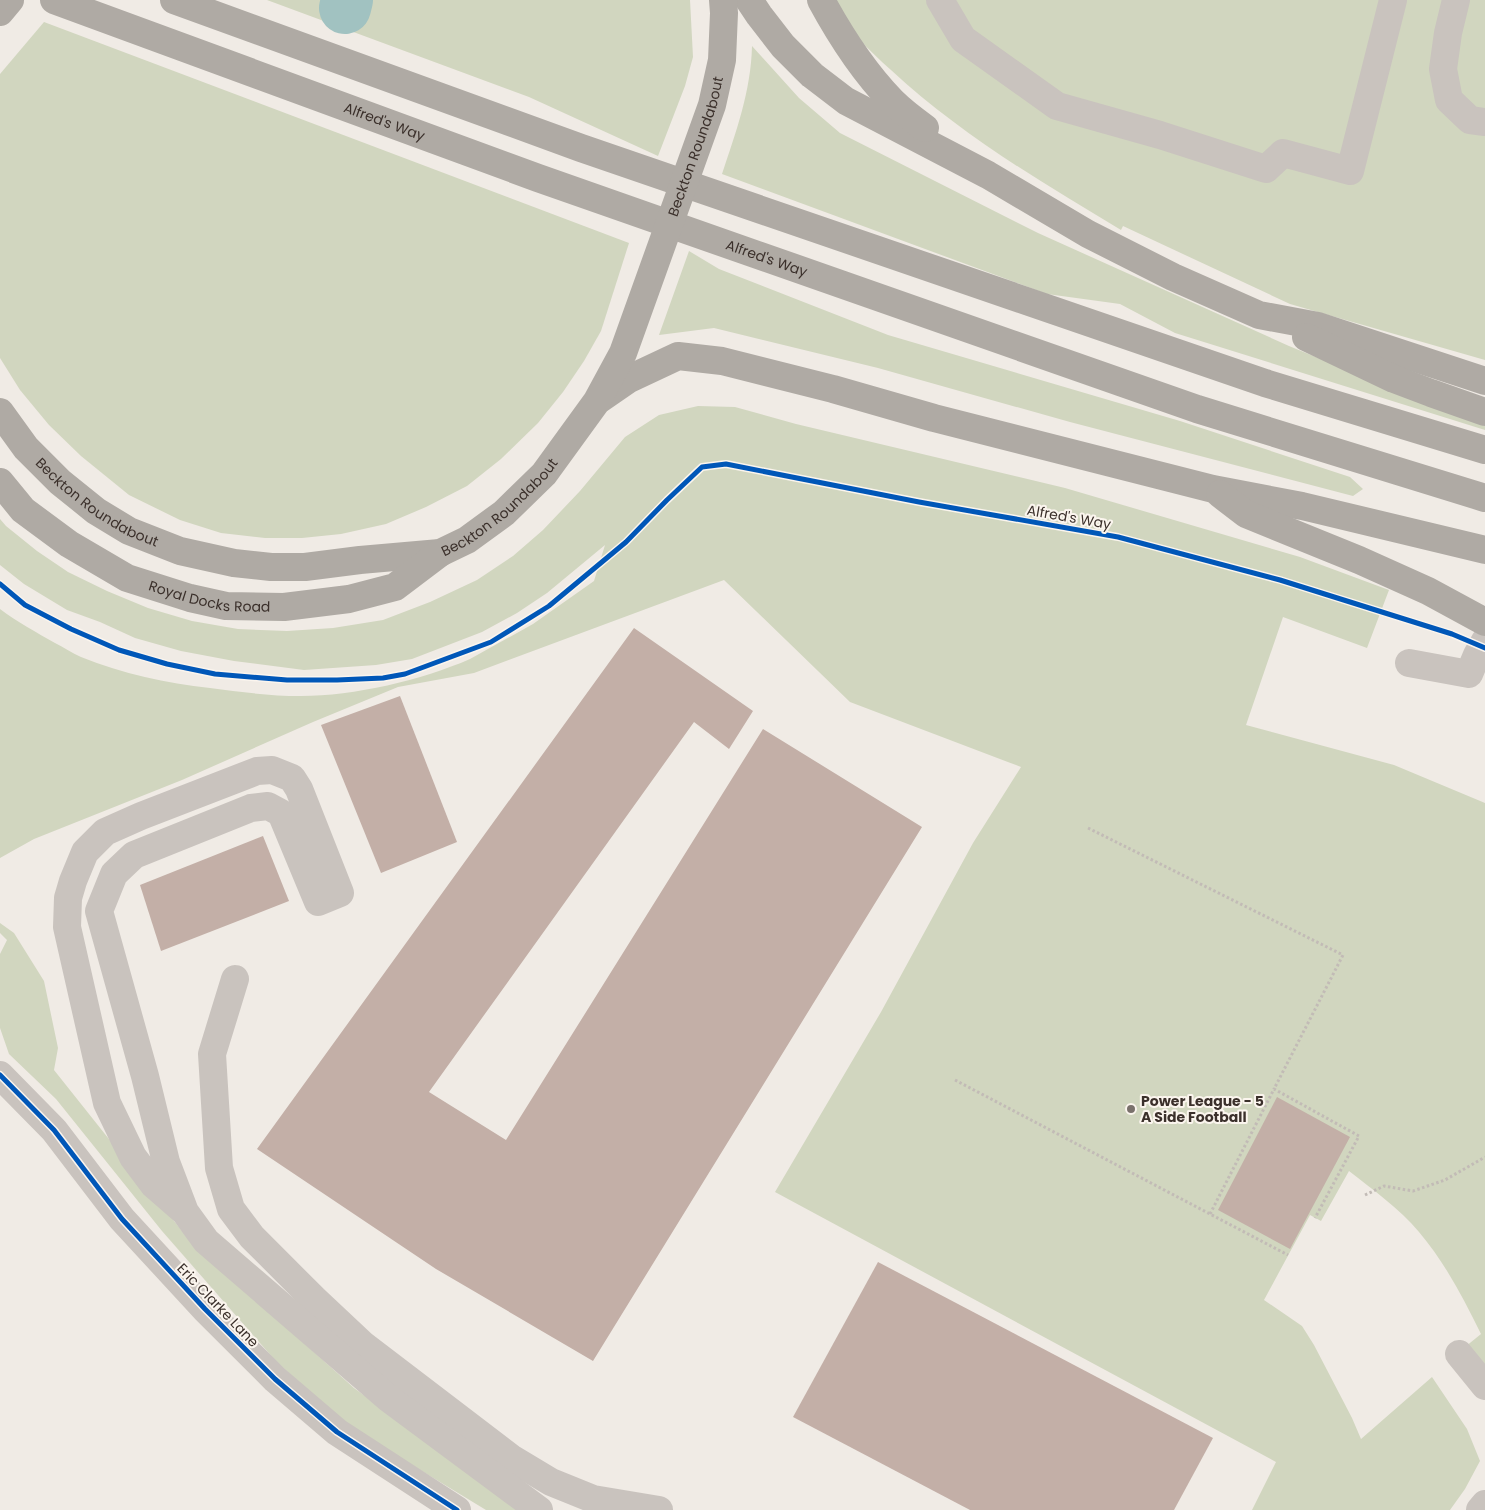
<svg xmlns="http://www.w3.org/2000/svg" width="1485" height="1510" font-family="Poppins,sans-serif">
<rect width="100%" height="100%" fill="#f0ebe5"/>
<g fill="#d1d6bf">
<path d="M267 0H690L693 57 685 86 658 156 529 97Z"/>
<path d="M834 0H1485V360L1290 304 1123 226 1121 230C1041 182 960 134 891 70 869 50 845 28 834 0Z"/>
<path d="M44 22 629 243 601 331 584 361 563 392 538 423 501 459 467 486 426 507 386 524 341 534 302 538H265L221 533 180 520 129 495 81 456 49 425 20 390 0 358V74Z"/>
<path d="M752 46 799 98 840 133 1038 233 1289 346 1485 426V430L1175 333 1120 304 1047 294 722 174C736 132 751 91 752 46Z"/>
<path d="M689 251 719 269 888 335 1180 421 1350 477 1363 489 1353 496 1070 422 878 368 714 328 659 335Z"/>
<path d="M698 406 735 407 796 424 1065 488 1300 557 1389 590 1367 648 1283 617 1246 725 1394 765 1485 803V1377L1465 1347 1481 1334C1463 1297 1445 1263 1419 1232 1399 1208 1373 1190 1349 1171L1321 1221 1310 1215 1264 1300 1302 1326 1314 1345 1352 1418 1361 1439 1432 1377 1467 1429 1480 1461 1465 1489 1450 1510H1252L1276 1462 775 1192 881 1012 973 843 1021 767 850 702 724 580 474 673 398 687 313 722 182 780 34 839 0 858V609C17 622 36 632 55 643 63 647 72 653 81 657 123 674 166 683 210 688 240 692 270 696 301 696 354 696 422 680 470 659L533 624 594 581 605 545 547 593 517 613 482 632 412 659 376 665 304 670 234 661 181 651 135 638 100 622 67 610 24 584 0 565V519L6 526 37 551 68 572 107 591 148 608 192 621 238 629 287 631 333 628 383 620 430 602 477 580 513 556 543 530 580 491 625 437 659 415Z"/>
<path d="M0 923 14 933 44 981 58 1048 54 1070 190 1241 354 1388 521 1510H486L338 1420 274 1359 162 1231 56 1099 9 1054 0 1028V954L7 940 0 933Z"/>
</g>
<g fill="none" stroke-linecap="round" stroke-linejoin="round">
<path stroke="#a1c2c1" stroke-width="52" d="M345 8 347 0"/>
</g>
<g fill="#c3afa7">
<path d="M634 628 753 711 729 749 694 722 429 1092 506 1140 763 729 922 827 593 1361 436 1269 257 1149Z"/>
<path d="M400 696 457 842 381 873 321 725Z"/>
<path d="M263 836 289 901 161 951 140 885Z"/>
<path d="M1277 1097 1350 1137 1290 1249 1218 1210Z"/>
<path d="M878 1262 1213 1438 1174 1510H970L793 1417Z"/>
</g>
<g fill="none" stroke-linecap="round" stroke-linejoin="round">
<g stroke="#c2bbb6" stroke-width="3" stroke-dasharray="2.5 2.5" stroke-linecap="butt">
<path d="M1088 828 1343 955 1274 1089"/>
<path d="M955 1080 1288 1255"/>
<path d="M1365 1195 1384 1186 1413 1191 1445 1180 1485 1157"/>
<path d="M1210 1214 1274 1089 1359 1136 1315 1218"/>
</g>
<g stroke="#c9c3be" stroke-width="28">
<path d="M940 0 963 39 1057 106 1160 135 1266 169 1283 153 1350 171 1393 0"/>
<path d="M1456 0 1448 33 1443 69 1449 100 1470 120 1485 122"/>
<path d="M1409 663 1469 674 1477 655 1485 641"/>
<path d="M235 979 212 1054 219 1168 231 1209 252 1237 314 1299 363 1345 511 1458 551 1482 593 1499 659 1510"/>
<path d="M0 1075 54 1130 122 1219 205 1309 275 1379 337 1432 457 1510"/>
<path d="M185 1212 166 1162 145 1076 99 911 114 874 134 855 251 808 268 806 281 813 318 902 340 893 299 789 292 778 272 770 257 771 141 816 105 832 85 852 73 881 68 898 67 927 107 1103 133 1157 154 1185 185 1212 206 1241 388 1398 539 1510"/>
<path d="M1459 1354 1485 1386"/>
<path d="M1480 1510 1485 1504"/>
</g>
<g stroke="#afaaa4" stroke-width="28">
<path id="s1" d="M54 0 538 178 1197 409 1485 498"/>
<path d="M174 0 581 148 1265 383 1485 450"/>
<path d="M749 0 759 15 783 46 812 75 846 101 988 175 1088 234 1173 277 1259 315 1318 326 1485 381"/>
<path d="M821 0C841 37 863 71 892 101 902 111 914 120 925 128"/>
<path d="M0 12 10 0"/>
<path d="M1306 337 1394 379 1431 393 1485 412"/>
<path d="M600 399 629 379 678 356 722 361 833 389 934 418 1213 489 1302 506 1485 550"/>
<path id="s2" d="M0 412 26 448 60 482 96 511 129 531 180 551 234 563 271 567H305L360 560 440 553 467 540 504 513 544 474 597 401 623 353 712 105 722 60 724 13 723 0"/>
<path id="s3" d="M0 482 23 510 69 544 127 578 190 598 226 606 284 607 349 599 395 587 440 553"/>
<path d="M1220 494 1246 514 1359 560 1428 591 1485 622"/>
</g>
<g stroke="#fbf5ee" stroke-width="8">
<g id="cycleway">
<path d="M0 584 25 605 71 629 119 650 167 664 215 674 287 680H337L383 678 405 674 491 642 549 606 626 542 667 500 702 467 726 464 919 502 1118 537 1280 580 1452 634 1485 648"/>
<path d="M0 1075 54 1130 122 1219 205 1309 275 1379 337 1432 457 1510"/>
</g>
</g>
<use href="#cycleway" stroke="#0057b8" stroke-width="5"/>
</g>
<circle fill="#7a716c" stroke="#fbf5ee" stroke-width="2" cx="1131" cy="1109" r="5"/>
<g text-anchor="middle" dominant-baseline="central" stroke-width="4" stroke-linejoin="round" paint-order="stroke">
<g font-size="14" fill="#3b302b" stroke="#fbf5ee">
<text stroke="none"><textPath href="#s1" startOffset="352">Alfred's Way</textPath></text>
<text stroke="none"><textPath href="#s2" startOffset="990">Beckton Roundabout</textPath></text>
<text stroke="none"><textPath href="#s1" startOffset="758">Alfred's Way</textPath></text>
<text stroke="none"><textPath href="#s2" startOffset="135">Beckton Roundabout</textPath></text>
<text stroke="none"><textPath href="#s2" startOffset="570">Beckton Roundabout</textPath></text>
<text transform="translate(1069 517) rotate(10)">Alfred's Way</text>
<text stroke="none"><textPath href="#s3" startOffset="246">Royal Docks Road</textPath></text>
<text transform="translate(218 1305) rotate(46)">Eric Clarke Lane</text>
</g>
<g font-size="14" font-weight="bold" fill="#3b302b" stroke="#fbf5ee" text-anchor="start">
<text x="1141" y="1101">Power League - 5<tspan x="1141" dy="16">A Side Football</tspan></text>
</g>
</g>
</svg>
